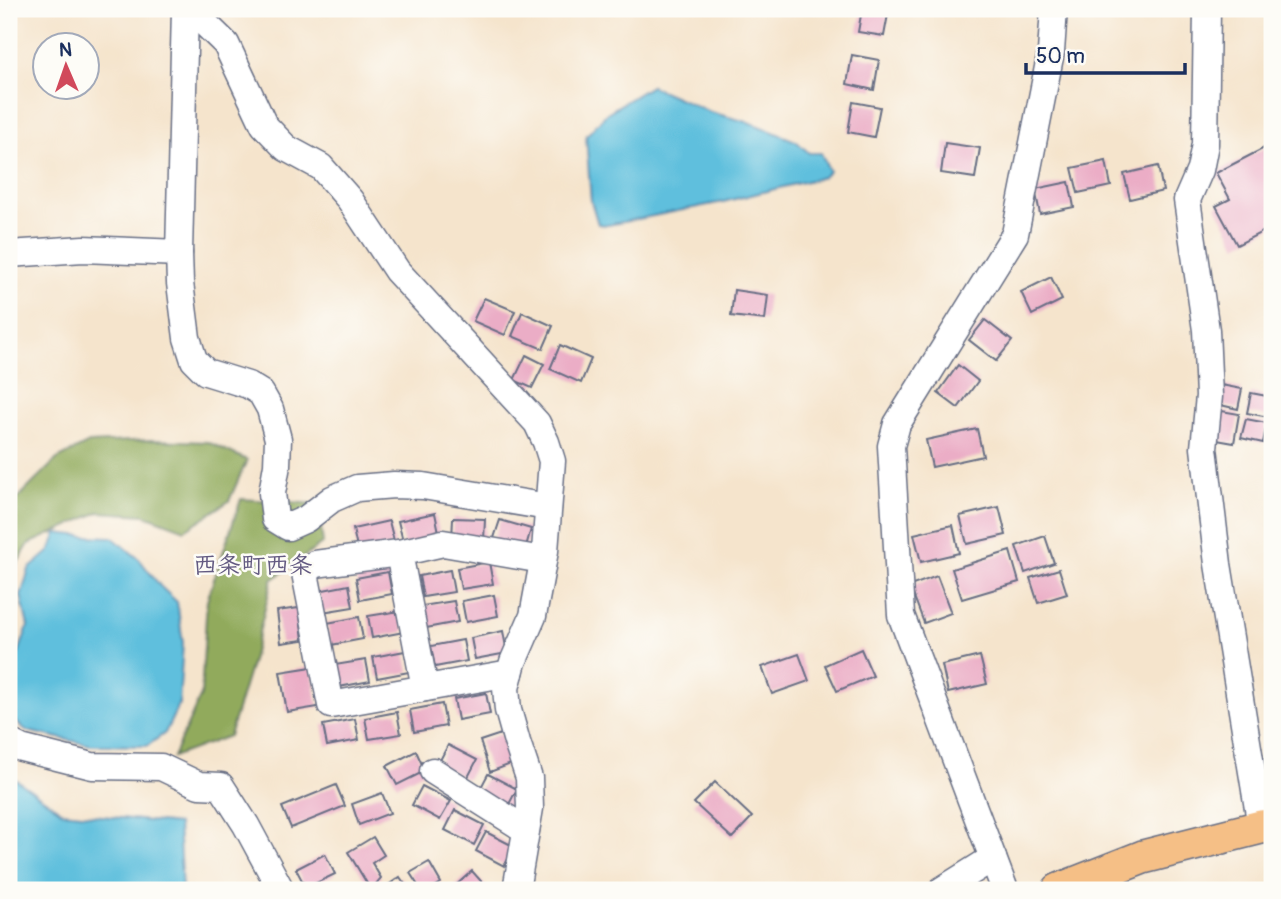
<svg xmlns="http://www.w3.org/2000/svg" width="1281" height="899" font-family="Pangolin,'Klee One',sans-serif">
<rect width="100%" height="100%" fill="#fdfcf7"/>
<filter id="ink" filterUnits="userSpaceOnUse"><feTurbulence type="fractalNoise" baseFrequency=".0143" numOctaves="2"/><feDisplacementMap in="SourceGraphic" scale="14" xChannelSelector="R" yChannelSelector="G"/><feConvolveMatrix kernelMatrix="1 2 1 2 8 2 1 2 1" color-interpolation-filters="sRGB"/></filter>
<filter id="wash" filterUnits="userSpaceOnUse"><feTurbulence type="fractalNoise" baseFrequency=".00686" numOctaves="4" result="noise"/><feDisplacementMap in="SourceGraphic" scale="28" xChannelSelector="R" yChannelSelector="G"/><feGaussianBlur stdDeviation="1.57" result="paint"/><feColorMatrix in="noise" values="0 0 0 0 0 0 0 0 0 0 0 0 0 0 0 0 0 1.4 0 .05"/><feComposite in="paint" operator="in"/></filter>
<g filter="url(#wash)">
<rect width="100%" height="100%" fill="#f5e4cc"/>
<g fill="#91aa5b" stroke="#566c5c" stroke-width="2">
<path d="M151 440 208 442 247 460 229 501 185 530 145 515 99 512 29 544 9 577V507L57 459 89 443Z"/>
<path d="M241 499 318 504 323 543 272 580 252 661 229 736 173 757 201 695 207 600Z"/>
</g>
<g fill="#5ebfdd" stroke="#3c779e" stroke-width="2">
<path d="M651 86 710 112 751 123 796 141 809 153H821L829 171 823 177 723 202 608 225 598 224 591 201 586 136 607 113Z"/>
<path d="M57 533 84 536 112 537 139 559 161 587 177 602 183 643 179 704 165 733 147 746 91 745 27 731 9 716V664L18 655 28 626 21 596 29 569 50 551Z"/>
<path d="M9 775 63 812 178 824 182 890H93L87 885 85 890H9Z"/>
</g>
<g id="blocks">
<g fill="#ebadc6">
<path d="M862 9H889L884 36 858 32Z"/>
<path d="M852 55 879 60 874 90 847 84Z"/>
<path d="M853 102 880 107 874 137 848 132Z"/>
<path d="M945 143 980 148 975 178 941 173Z"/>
<path d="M1272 144V227L1237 245 1216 206 1230 199 1216 173Z"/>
<path d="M1106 161 1111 186 1078 193 1072 168Z"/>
<path d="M1158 166 1163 191 1130 199 1124 174Z"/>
<path d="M1069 182 1074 207 1040 214 1035 189Z"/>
<path d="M1051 277 1062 300 1032 315 1021 292Z"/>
<path d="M734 290 768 295 765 320 731 316Z"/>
<path d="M484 298 515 311 505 335 473 321Z"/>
<path d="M522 312 553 326 543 349 512 336Z"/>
<path d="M985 320 1012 341 996 361 969 340Z"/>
<path d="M560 345 591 359 581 383 550 369Z"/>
<path d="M526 355 544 364 532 388 514 380Z"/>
<path d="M958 365 978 381 958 408 938 393Z"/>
<path d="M1221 385 1242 389 1238 409 1216 404Z"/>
<path d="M1251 393 1272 397 1269 417 1247 413Z"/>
<path d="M1216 410 1239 414 1234 443 1211 439Z"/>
<path d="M1246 419 1267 423 1263 443 1241 438Z"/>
<path d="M977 429 983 456 932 467 926 440Z"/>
<path d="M999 507 1006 535 967 544 960 516Z"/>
<path d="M435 513 440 537 404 545 398 521Z"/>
<path d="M453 518 485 519 484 540H452Z"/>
<path d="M500 520 531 529 525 550 493 541Z"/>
<path d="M389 521 395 545 358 553 353 529Z"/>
<path d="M953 525 959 553 921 562 914 534Z"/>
<path d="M1045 536 1054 563 1025 573 1016 546Z"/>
<path d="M1010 551 1019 582 962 599 952 569Z"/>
<path d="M489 562 493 584 461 589 457 568Z"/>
<path d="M1059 569 1067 594 1038 603 1030 578Z"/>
<path d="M450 570 454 592 423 597 419 576Z"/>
<path d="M388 572 392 594 360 600 356 578Z"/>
<path d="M937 576 951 613 924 623 910 586Z"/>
<path d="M349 585 353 607 322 612 318 591Z"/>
<path d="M494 595 498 616 466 622 462 601Z"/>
<path d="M454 601 458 622 426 628 422 606Z"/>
<path d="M299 608 303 640 281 643 277 611Z"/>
<path d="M400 611 404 632 372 638 368 616Z"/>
<path d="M359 617 363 639 331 645 327 623Z"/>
<path d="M503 631 507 653 475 659 471 638Z"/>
<path d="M463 640 467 661 435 667 431 646Z"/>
<path d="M861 649 873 676 837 691 825 665Z"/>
<path d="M405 651 409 672 377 678 373 657Z"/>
<path d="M799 654 809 681 772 694 762 667Z"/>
<path d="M980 656 987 684 948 693 942 665Z"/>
<path d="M366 660 370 681 339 687 335 665Z"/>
<path d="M312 667 318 707 287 712 280 672Z"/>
<path d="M486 693 490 714 458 720 454 699Z"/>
<path d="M442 704 446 726 414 732 410 710Z"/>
<path d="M397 712 401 734 369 739 365 718Z"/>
<path d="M355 719 359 740 327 746 323 725Z"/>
<path d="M501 734 511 764 490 772 480 741Z"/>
<path d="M448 745 477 760 467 779 438 764Z"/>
<path d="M416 751 425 771 397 785 387 766Z"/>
<path d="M488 774 517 789 507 808 478 793Z"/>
<path d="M715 782 752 817 732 838 694 803Z"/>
<path d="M336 785 345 806 291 828 282 807Z"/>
<path d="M422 786 451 801 440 820 412 805Z"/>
<path d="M382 793 390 813 359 825 352 804Z"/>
<path d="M455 810 484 825 474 845 445 830Z"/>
<path d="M486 832 515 847 504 866 476 851Z"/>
<path d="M373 837 384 855 372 863 381 878 371 890 348 852Z"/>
<path d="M325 854 335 874 306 888 296 869Z"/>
<path d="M429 862 441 883 429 890H421L410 873Z"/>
<path d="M472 871 489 890H459L455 886Z"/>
<path d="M400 877 409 890H381Z"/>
</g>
</g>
</g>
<g filter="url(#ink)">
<use href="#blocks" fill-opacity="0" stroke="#676e84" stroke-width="2"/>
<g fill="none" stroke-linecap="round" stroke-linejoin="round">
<g stroke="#676e84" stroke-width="29">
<g id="minor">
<path d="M185 9 179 253 180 283 187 338 194 360 206 372 248 385 261 393 270 409 278 439 277 465 272 493 275 519 288 527 306 519 332 499 357 488 394 485 423 486 548 507"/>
<path d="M190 9 226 44 264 125 286 148 321 167 350 200 397 271 537 423 546 442 552 461 545 551 533 616 513 662 506 688 508 710 517 742 529 778 530 808 516 890"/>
<path d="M1207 9 1205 144 1200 170 1187 200 1206 330 1209 396 1204 448 1218 564 1261 827"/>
<path d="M9 254 83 249 179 253"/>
<path d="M399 553 425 688"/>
<path d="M510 673 331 705 305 573 315 564 399 553 443 543 543 560"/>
<path d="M9 742 21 748 92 766 161 767 199 785 221 786 246 825 281 890"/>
<path d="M433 771 526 830"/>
<path d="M942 890 993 858"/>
<path d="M1005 890 901 615 891 446 897 424 1015 234 1051 52 1054 9"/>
</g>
</g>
<g stroke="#676e84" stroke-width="36">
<path id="major" d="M1059 890 1143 857 1261 827 1272 826"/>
</g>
<use href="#minor" stroke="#fff" stroke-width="26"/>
<use href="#major" stroke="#f5bf86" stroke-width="33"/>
</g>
</g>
<g text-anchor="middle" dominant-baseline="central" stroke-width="5" stroke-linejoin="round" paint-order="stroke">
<g font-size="24" font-weight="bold" fill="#645b82" stroke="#fdfcf7">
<text x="253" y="565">西条町西条</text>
</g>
</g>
<rect width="1281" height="899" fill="none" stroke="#fdfcf7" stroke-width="35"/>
<g transform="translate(66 66) rotate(358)"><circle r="33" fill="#fdfcf7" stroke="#a3aaba" stroke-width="2"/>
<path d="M0-5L12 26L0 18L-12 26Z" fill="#d1495b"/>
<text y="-10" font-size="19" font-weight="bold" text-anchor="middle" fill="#1b2f5e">N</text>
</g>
<path d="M1026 63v10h159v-10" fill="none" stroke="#1b2f5e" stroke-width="3.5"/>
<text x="1036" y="63" font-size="21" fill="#1b2f5e" stroke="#fdfcf7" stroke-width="5" paint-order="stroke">50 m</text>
</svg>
